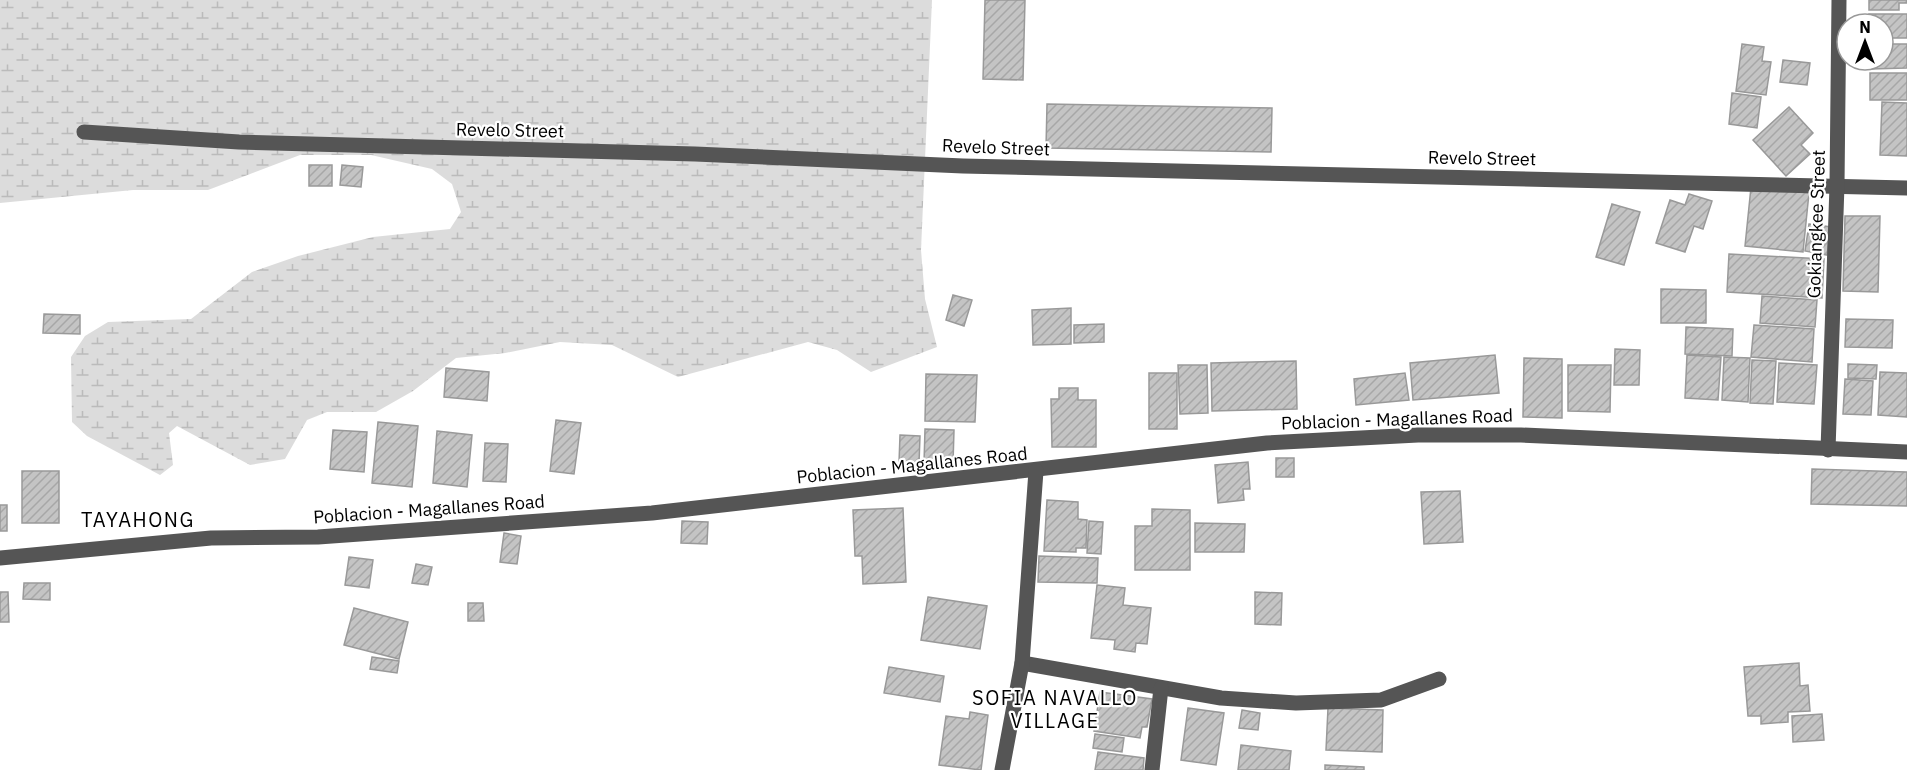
<svg xmlns="http://www.w3.org/2000/svg" width="1907" height="770" font-family="'IBM Plex Sans',sans-serif">
<defs>
<pattern id="wetland-marsh" width="20" height="14" patternUnits="userSpaceOnUse" patternTransform="scale(1.5)"><rect width="20" height="14" fill="#dcdcdc"/><path d="M1 5h8M5 5V1M11 12h8M15 12V8" fill="none" stroke="#bbb"/></pattern>
<pattern id="building-hatch" width="6" height="6" patternUnits="userSpaceOnUse" patternTransform="scale(1.5)"><rect width="6" height="6" fill="#c4c4c4"/><path d="M-1 1l2-2M0 6l6-6M5 7l2-2" fill="none" stroke="#a7a7a7"/></pattern>
</defs>
<rect width="100%" height="100%" fill="#fff"/>
<path fill="url(#wetland-marsh)" d="M0 0H932L921 250 925 299 937 347 871 372 837 350 808 342 678 377 612 345 560 342 505 353 456 358 413 391 376 412H327L307 420 285 459 250 465 177 426 169 433 173 465 160 475 87 436 72 422 71 357 85 336 108 322 191 319 252 272 298 256 373 237 450 229 461 212 452 184 432 169 371 155H300L208 190H133L0 203Z"/>
<g fill="url(#building-hatch)" stroke="#999" stroke-width="1.5">
<path d="M985 0H1025L1023 80 983 79Z"/>
<path d="M1869 0H1907V3H1899V10H1869Z"/>
<path d="M1869 14H1907V38H1883V24H1869Z"/>
<path d="M1742 44 1764 47 1762 61 1771 62 1766 95 1736 91Z"/>
<path d="M1883 44H1907V68L1871 69V60H1883Z"/>
<path d="M1783 60 1810 63 1807 85 1780 82Z"/>
<rect x="1870" y="73" width="37" height="27"/>
<path d="M1732 93 1761 97 1757 128 1729 124Z"/>
<path d="M1882 102 1907 103V156L1880 155Z"/>
<path d="M1047 104 1272 108 1271 152 1046 148Z"/>
<path d="M1789 107 1813 133 1801 145 1810 154 1786 176 1753 140Z"/>
<rect x="309" y="165" width="23" height="21"/>
<path d="M342 165 363 167 361 187 340 185Z"/>
<path d="M1751 187 1809 193 1803 252 1745 246Z"/>
<path d="M1689 194 1712 201 1703 229 1694 226 1685 252 1656 243 1670 200 1685 205Z"/>
<path d="M1612 204 1640 212 1624 265 1596 257Z"/>
<path d="M1845 216H1880L1878 292 1843 291Z"/>
<path d="M1809 224 1831 227 1827 255 1805 251Z"/>
<path d="M1729 254 1824 259 1822 298 1727 292Z"/>
<path d="M1661 289 1706 290V323H1661Z"/>
<path d="M953 295 972 300 964 326 946 320Z"/>
<path d="M1762 296 1817 300 1815 327 1760 323Z"/>
<path d="M1071 308V344L1033 345 1032 310Z"/>
<path d="M44 314 80 315V334L43 333Z"/>
<path d="M1846 319 1893 320 1892 348 1845 347Z"/>
<path d="M1104 324V342L1074 343V325Z"/>
<path d="M1754 325 1814 329 1812 362 1751 357Z"/>
<path d="M1686 327 1733 329 1732 356 1685 354Z"/>
<path d="M1615 349 1640 350 1639 385H1614Z"/>
<path d="M1495 355 1499 393 1413 400 1410 363Z"/>
<path d="M1687 355 1721 357 1718 400 1685 398Z"/>
<path d="M1724 357 1750 358 1748 402 1722 400Z"/>
<path d="M1524 358 1562 359V418L1523 417Z"/>
<path d="M1752 360 1776 361 1773 404 1750 403Z"/>
<path d="M1296 361 1297 409 1212 411 1211 363Z"/>
<path d="M1779 363 1817 365 1814 404 1777 402Z"/>
<path d="M1848 364 1877 365 1876 379 1848 378Z"/>
<path d="M1178 365H1207L1208 413 1180 414Z"/>
<path d="M1568 365H1611L1610 412 1568 411Z"/>
<path d="M446 368 489 372 487 401 444 397Z"/>
<path d="M1880 372 1907 373V417L1878 415Z"/>
<rect x="1149" y="373" width="28" height="56"/>
<path d="M1405 373 1409 400 1356 405 1354 379Z"/>
<path d="M926 374 977 375 975 422 925 421Z"/>
<path d="M1845 379 1873 381 1871 415 1843 414Z"/>
<path d="M1059 388H1078V400H1096V447H1052L1051 399H1059Z"/>
<path d="M556 420 581 423 574 474 550 471Z"/>
<path d="M378 422 418 426 412 487 372 483Z"/>
<path d="M925 429 954 430 953 464 924 463Z"/>
<path d="M333 430 367 432 364 472 330 469Z"/>
<path d="M437 431 472 435 467 487 433 483Z"/>
<path d="M900 435 920 436 919 464 899 463Z"/>
<path d="M485 443 508 444 506 482 483 481Z"/>
<rect x="1276" y="458" width="18" height="19"/>
<path d="M1248 462 1250 489H1243L1244 500 1218 503 1215 465Z"/>
<path d="M1812 469 1907 472V506L1811 504Z"/>
<rect x="22" y="471" width="37" height="52"/>
<path d="M1460 491 1463 542 1424 544 1421 492Z"/>
<path d="M1047 500 1078 502V519L1087 520 1086 548H1076V552L1044 551Z"/>
<rect x="0" y="505" width="7" height="26"/>
<path d="M903 508 906 582 863 584 862 556H855L853 510Z"/>
<path d="M1152 509 1190 510V570H1135V526H1152Z"/>
<path d="M682 521 708 522 707 544 681 543Z"/>
<path d="M1089 521 1103 522 1101 554 1087 553Z"/>
<path d="M1195 523 1245 524 1244 552H1195Z"/>
<path d="M504 533 521 536 517 564 500 562Z"/>
<path d="M1039 556 1098 558 1097 583 1038 582Z"/>
<path d="M349 557 373 560 369 588 345 585Z"/>
<path d="M416 564 432 567 428 585 412 583Z"/>
<path d="M24 583H50V600L23 599Z"/>
<path d="M1097 585 1125 588 1123 605 1151 608 1147 644 1136 643 1135 652 1114 649 1115 640 1091 638Z"/>
<path d="M0 592H8L9 622H0Z"/>
<path d="M1255 592 1282 593 1281 625 1255 624Z"/>
<path d="M928 597 987 606 980 649 921 640Z"/>
<path d="M468 603H483L484 621H468Z"/>
<path d="M354 608 408 622 399 659 344 645Z"/>
<path d="M372 657 399 661 397 673 370 669Z"/>
<path d="M1799 663 1800 686 1808 685 1810 711 1788 712V722L1761 724V716H1748L1744 667Z"/>
<path d="M889 667 944 676 940 702 884 693Z"/>
<path d="M1100 692 1152 699 1147 727H1142L1140 738 1094 731Z"/>
<path d="M1188 708 1224 713 1216 765 1181 760Z"/>
<path d="M1328 708 1383 710 1382 752 1326 750Z"/>
<path d="M1242 710 1260 713 1258 730 1239 728Z"/>
<path d="M970 712 988 715 981 770 939 765 946 716 969 719Z"/>
<path d="M1822 714 1824 740 1793 742 1792 716Z"/>
<path d="M1095 734 1124 738 1122 752 1093 748Z"/>
<path d="M1241 745 1291 751 1289 770H1238Z"/>
<path d="M1098 752 1144 758 1143 770H1095Z"/>
<path d="M1325 765 1364 767V770H1325Z"/>
</g>
<g fill="none" stroke-linecap="round" stroke-linejoin="round">
<g stroke="#555" stroke-width="15">
<path d="M84 132 239 142 695 154 963 166 1907 188"/>
<path d="M1828 450 1837 185 1839 0"/>
<path d="M0 558 211 538 318 537 652 513 1267 443 1418 435H1521L1907 452"/>
<path d="M1022 663 1221 698 1296 703 1381 700 1439 679"/>
<path d="M1002 770 1022 663 1036 471"/>
<path d="M1152 770 1161 688"/>
</g>
</g>
<g text-anchor="middle" dominant-baseline="central" stroke-width="4.5" stroke-linejoin="round" paint-order="stroke">
<g font-size="18" fill="#000" stroke="#fff">
<text transform="translate(510 130) rotate(1)">Revelo Street</text>
<text transform="translate(996 147) rotate(2)">Revelo Street</text>
<text transform="translate(1482 158) rotate(1)">Revelo Street</text>
<text transform="translate(1816 224) rotate(-88)">Gokiangkee Street</text>
<text transform="translate(1397 419) rotate(-2)">Poblacion - Magallanes Road</text>
<text transform="translate(912 465) rotate(-6)">Poblacion - Magallanes Road</text>
<text transform="translate(429 509) rotate(-4)">Poblacion - Magallanes Road</text>
</g>
<g font-size="20" letter-spacing="1.5" fill="#000" stroke="#fff">
<text x="138" y="519">TAYAHONG</text>
<text x="1055" y="697">SOFIA NAVALLO<tspan x="1055" dy="23">VILLAGE</tspan></text>
</g>
</g>
<g transform="translate(1865 42)"><circle r="28" fill="#ffffff" stroke="#999999" stroke-width="1.5"/>
<path d="M0-4.5L10 22L0 15L-10 22Z" fill="#000000"/>
<text y="-9" font-size="16" font-weight="bold" text-anchor="middle" fill="#000000">N</text>
</g>
</svg>
